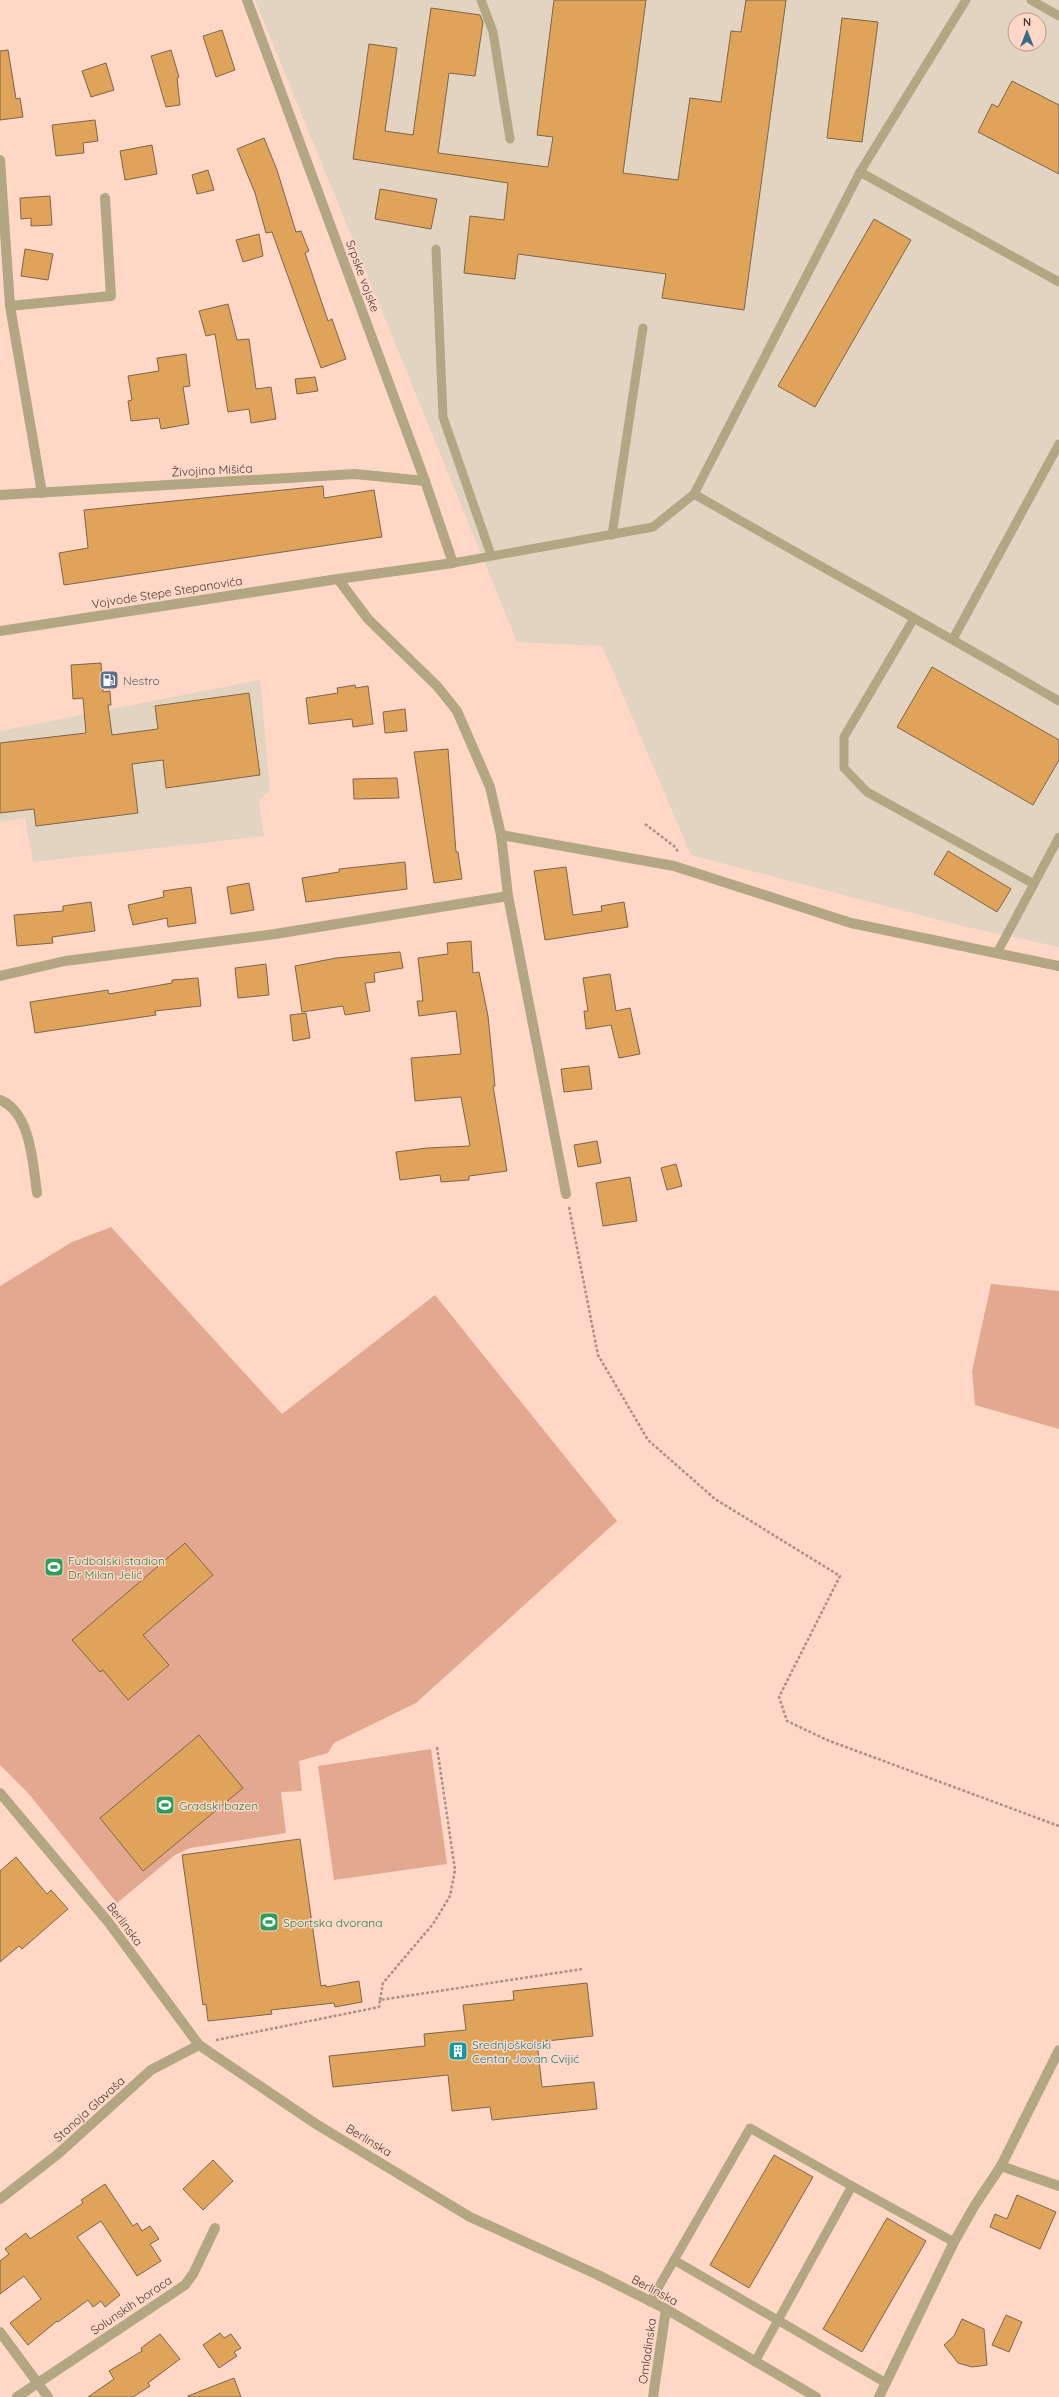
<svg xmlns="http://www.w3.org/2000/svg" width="1059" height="2397" font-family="Quicksand,sans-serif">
<rect width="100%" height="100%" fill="#fed7c7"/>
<g fill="#e3d4c2" fill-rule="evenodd">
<path d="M255 0H1059V947L962 926 691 855 602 646 517 642ZM1015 20H1039V44H1015Z"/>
<path d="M260 680 270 790 259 801 264 836 33 862 25 818 0 822V731Z"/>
</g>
<g fill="#e3a890">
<path d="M111 1227 282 1414 435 1295 617 1521 416 1703 334 1743 328 1753 299 1761 302 1791 281 1792 286 1833 190 1848 175 1855 117 1903 28 1793 0 1765V1286L72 1242Z"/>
<path d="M991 1284 1059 1291V1429L975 1405 972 1371Z"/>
<path d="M431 1749 447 1864 334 1880 318 1766Z"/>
</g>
<g fill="#e0a35a" stroke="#7d654b">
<path d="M554 0H646L623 173 678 180 690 98 721 102 731 31 741 32 746 0H786L744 310 662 298 666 274 518 254 515 279 464 273 470 216 504 220 508 183 353 159 369 44 397 48 385 131 413 135 431 8 480 15 483 22 475 76 449 73 438 153 548 167 553 137 537 135Z"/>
<path d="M842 18 878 22 862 142 827 138Z"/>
<path d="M222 30 235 70 216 77 203 36Z"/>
<path d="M8 50 16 99 20 98 23 117 0 120V51Z"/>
<path d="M171 50 179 77 177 78 180 105 166 107 151 56Z"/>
<path d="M106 63 114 90 91 97 82 71Z"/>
<path d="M1012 81 1059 105V174L978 132 992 104 998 107Z"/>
<path d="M95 120 98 141 83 143 84 153 56 156 52 125Z"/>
<path d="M264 138 277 170 296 232 301 231 309 251 305 253 328 321 332 319 346 359 321 368 272 232 266 233 255 193 237 149Z"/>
<path d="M152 145 157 174 125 180 120 151Z"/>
<path d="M208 170 214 190 197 194 192 175Z"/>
<path d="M380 189 437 199 431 229 375 219Z"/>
<path d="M50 196 52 225 31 226V218L21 219 20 198Z"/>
<path d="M874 219 911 240 815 407 778 386Z"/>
<path d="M259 234 263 256 243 262 236 240Z"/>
<path d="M25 249 53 254 48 280 21 276Z"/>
<path d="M228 304 237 340 249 339 256 389 271 387 276 419 251 423 249 409 228 412 215 334 206 336 199 311Z"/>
<path d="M186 354 190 386 183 387 189 424 161 429 159 418 131 421 128 401 132 400 128 376 159 371 157 358Z"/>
<path d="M315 377 318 391 297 394 295 379Z"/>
<path d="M323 486 324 498 374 490 382 537 64 585 59 553 88 548 84 510Z"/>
<path d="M101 663 103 692 110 691 111 705H108L112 735 158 729 155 706 249 693 260 775 166 788 163 760 132 764 138 813 36 826 34 809 0 813V743L86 733 83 698 73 699 71 665Z"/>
<path d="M932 667 1059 740V760L1033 805 897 727Z"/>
<path d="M355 685 356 688 368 686 373 724 353 727 352 719 309 724 306 698 338 693 337 688Z"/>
<path d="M405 709 407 731 385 733 383 712Z"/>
<path d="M448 749 456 852H458L462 879 434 883 414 752Z"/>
<path d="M397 778 399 798 354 799 353 779Z"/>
<path d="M948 851 1011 889 997 912 934 874Z"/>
<path d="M405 862 407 889 306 902 302 878 339 872V869Z"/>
<path d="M566 867 573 915 602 911 601 906 624 902 628 927 545 940 534 871Z"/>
<path d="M249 883 254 910 231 914 227 887Z"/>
<path d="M191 887 196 923 168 927 167 918 133 925 128 905 164 897 163 891Z"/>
<path d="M91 902 95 931 52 937 53 943 17 946 14 915 63 911V906Z"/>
<path d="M471 941 473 973 479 972 488 1016 495 1086H493L507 1171 469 1176V1180L441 1182 440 1175 400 1180 396 1152 427 1148 470 1146 461 1097 415 1101 411 1058 461 1054 456 1011 419 1016 417 1001H423L418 958 448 954 447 943Z"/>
<path d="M400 952 403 968 374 973 375 982 365 983 370 1011 345 1015 343 1006 302 1012 295 966 336 958Z"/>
<path d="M266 964 269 995 238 998 235 968Z"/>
<path d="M610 974 616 1011 630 1008 640 1054 619 1058 611 1025 586 1029 584 1011H588L583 978Z"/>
<path d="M198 978 201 1006 155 1011 156 1015 35 1033 30 1002 108 990 109 994 172 983V980Z"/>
<path d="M306 1013 310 1038 293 1041 290 1015Z"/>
<path d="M589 1066 592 1089 564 1092 561 1069Z"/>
<path d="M597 1141 601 1163 578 1167 574 1145Z"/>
<path d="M676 1164 682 1186 667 1190 661 1168Z"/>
<path d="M630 1177 637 1221 603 1226 596 1183Z"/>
<path d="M185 1543 213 1575 143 1635 169 1665 128 1700 103 1670 100 1672 72 1640Z"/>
<path d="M199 1735 243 1788 143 1871 100 1818Z"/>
<path d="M300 1839 321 1986 326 1985V1987L359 1981 362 2002 335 2007 334 2003 271 2010 272 2014 208 2021 206 2004 203 2005 182 1855Z"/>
<path d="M16 1857 47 1894 51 1890 68 1909 22 1949 19 1946 0 1962V1871Z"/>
<path d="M587 1983 593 2036 537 2042 542 2087 594 2082 597 2109 492 2120 490 2107 452 2111 448 2075 333 2087 329 2056 425 2046 424 2034 466 2030 463 2005 514 2000 513 1991Z"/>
<path d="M774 2155 813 2177 749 2288 710 2265Z"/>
<path d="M213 2160 233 2181 203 2210 183 2189Z"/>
<path d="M105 2184 133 2226 137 2223 142 2231 150 2226 159 2239 150 2244 161 2261 137 2276 101 2221 77 2237 120 2295 105 2307 101 2301 93 2307 88 2300 58 2322 57 2321 28 2345 10 2323 41 2299 24 2276 0 2294V2261L9 2254 5 2249 26 2233 30 2239 83 2203 81 2200Z"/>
<path d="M1017 2195 1056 2212 1040 2249 990 2227 995 2214 1007 2219Z"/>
<path d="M887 2218 926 2241 862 2352 823 2329Z"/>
<path d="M1006 2315 1022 2322 1009 2352 992 2345Z"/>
<path d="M962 2319 984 2329 987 2365 972 2367 958 2363 944 2345 954 2336Z"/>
<path d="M220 2333 224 2338 231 2334 241 2348 234 2352 237 2356 219 2368 203 2345Z"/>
<path d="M160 2334 180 2359 148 2383 150 2386 133 2397H88L114 2379 109 2371 142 2351 141 2348Z"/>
<path d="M234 2378 241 2397H188V2396Z"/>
</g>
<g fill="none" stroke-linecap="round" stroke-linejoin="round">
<g stroke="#ad9185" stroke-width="2.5" stroke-dasharray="3 2" stroke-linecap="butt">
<path d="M645 824 674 846 679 853"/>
<path d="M569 1207 598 1355 648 1440 715 1499 840 1576 779 1697 787 1721 827 1740 1059 1826"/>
<path d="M380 2000 383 1983 433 1924 450 1896 455 1870 437 1747"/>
<path d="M216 2040 379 2007 380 2000 582 1969"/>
</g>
<g stroke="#b3a682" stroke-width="9">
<path d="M481 0 493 32 510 139"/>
<path d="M1031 0 1059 16"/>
<path d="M860 172 1059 282"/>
<path d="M436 249 443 417 491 555"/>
<path d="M694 494 860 172 966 0"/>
<path d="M612 535 643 328"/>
<path d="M453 563 653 527 694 494C815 564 938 630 1059 701"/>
<path d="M913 620 844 737V768L867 792 1034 884"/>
<path d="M953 639 1059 444"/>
<path d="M997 953 1059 837"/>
<path d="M674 2260 886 2383"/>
<path d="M650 2302 750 2128 852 2186"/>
<path d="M755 2362 852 2186 954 2242"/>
</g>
<g stroke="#b3a682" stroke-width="10">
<path d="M247 0 425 481 453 563 338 579"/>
<path d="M0 160 10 306 42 493"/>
<path d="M10 306 111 296 105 198"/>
<path d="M0 495 355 474 425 481"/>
<path d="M501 835 508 896 566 1194"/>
<path d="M0 976 65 961 275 934 508 896"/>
<path d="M0 1100C31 1112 33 1165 37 1193"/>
<path d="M0 1793 109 1923 199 2045 316 2124 470 2217 596 2274 666 2309 816 2397"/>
<path d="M1001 2166 1059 2186"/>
<path d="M0 2199 58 2154 151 2070 199 2045"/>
<path d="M0 2332 48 2397"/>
<path d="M17 2397 185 2285 193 2274 215 2228"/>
<path d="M653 2397 666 2309"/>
<path d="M879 2397 954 2242 975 2205 1001 2166 1059 2050"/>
</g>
<path stroke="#b3a682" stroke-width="10" d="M0 631 338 579 368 619 437 686 457 711 490 787 501 835 674 866 851 923 1059 966"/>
</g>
<defs>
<g id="fuel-square" transform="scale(1)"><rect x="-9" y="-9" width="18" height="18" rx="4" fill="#5c6f8a" stroke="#fed7c7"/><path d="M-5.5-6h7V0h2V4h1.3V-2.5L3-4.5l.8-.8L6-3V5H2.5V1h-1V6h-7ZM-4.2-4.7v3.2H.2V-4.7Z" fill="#fff"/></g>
<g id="stadium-square" transform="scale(1)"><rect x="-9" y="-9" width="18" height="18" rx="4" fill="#2e9e5b" stroke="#fed7c7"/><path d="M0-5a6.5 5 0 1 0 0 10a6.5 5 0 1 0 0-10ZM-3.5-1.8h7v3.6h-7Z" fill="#fff"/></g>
<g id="building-square" transform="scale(1)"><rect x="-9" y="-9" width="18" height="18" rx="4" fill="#0f9aa8" stroke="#fed7c7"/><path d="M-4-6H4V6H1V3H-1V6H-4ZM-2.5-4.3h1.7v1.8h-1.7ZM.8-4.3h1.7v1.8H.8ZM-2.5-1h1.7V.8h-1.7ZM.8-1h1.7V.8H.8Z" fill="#fff"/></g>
</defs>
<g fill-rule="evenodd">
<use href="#fuel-square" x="109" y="680"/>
<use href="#stadium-square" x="54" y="1567"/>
<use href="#stadium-square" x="165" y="1805"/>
<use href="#stadium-square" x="269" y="1922"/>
<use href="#building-square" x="458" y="2051"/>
</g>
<g text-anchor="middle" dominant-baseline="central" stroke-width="3" stroke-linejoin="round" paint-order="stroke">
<g font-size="12" fill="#483933" stroke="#fed7c7">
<text transform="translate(363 276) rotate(70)">Srpske vojske</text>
<text transform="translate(212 470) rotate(-3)">Živojina Mišića</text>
<text transform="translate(167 592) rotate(-9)">Vojvode Stepe Stepanovića</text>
<text transform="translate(125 1924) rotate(53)">Berlinska</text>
<text transform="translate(89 2109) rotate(-42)">Stanoja Glavaša</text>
<text transform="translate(369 2140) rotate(31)">Berlinska</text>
<text transform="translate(655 2290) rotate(28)">Berlinska</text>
<text transform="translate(131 2305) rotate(-34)">Solunskih boraca</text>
<text transform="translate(647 2351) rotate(-82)">Omladinska</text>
</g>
<g font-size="12" fill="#4e5e75" stroke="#fed7c7" text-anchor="start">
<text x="123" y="680">Nestro</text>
</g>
<g font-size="12" fill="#27864d" stroke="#fed7c7" text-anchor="start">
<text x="68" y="1560">Fudbalski stadion<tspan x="68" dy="14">Dr Milan Jelić</tspan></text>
<text x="179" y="1805">Gradski bazen</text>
<text x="283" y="1922">Sportska dvorana</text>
</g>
<g font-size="12" fill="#0d838f" stroke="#fed7c7" text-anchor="start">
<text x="472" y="2044">Srednjoškolski<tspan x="472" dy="14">Centar Jovan Cvijić</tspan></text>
</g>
</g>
<g transform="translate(1027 32)"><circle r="19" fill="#fed7c7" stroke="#b5988c"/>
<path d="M0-3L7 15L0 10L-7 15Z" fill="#386d89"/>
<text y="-6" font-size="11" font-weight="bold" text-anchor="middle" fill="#483933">N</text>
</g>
</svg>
